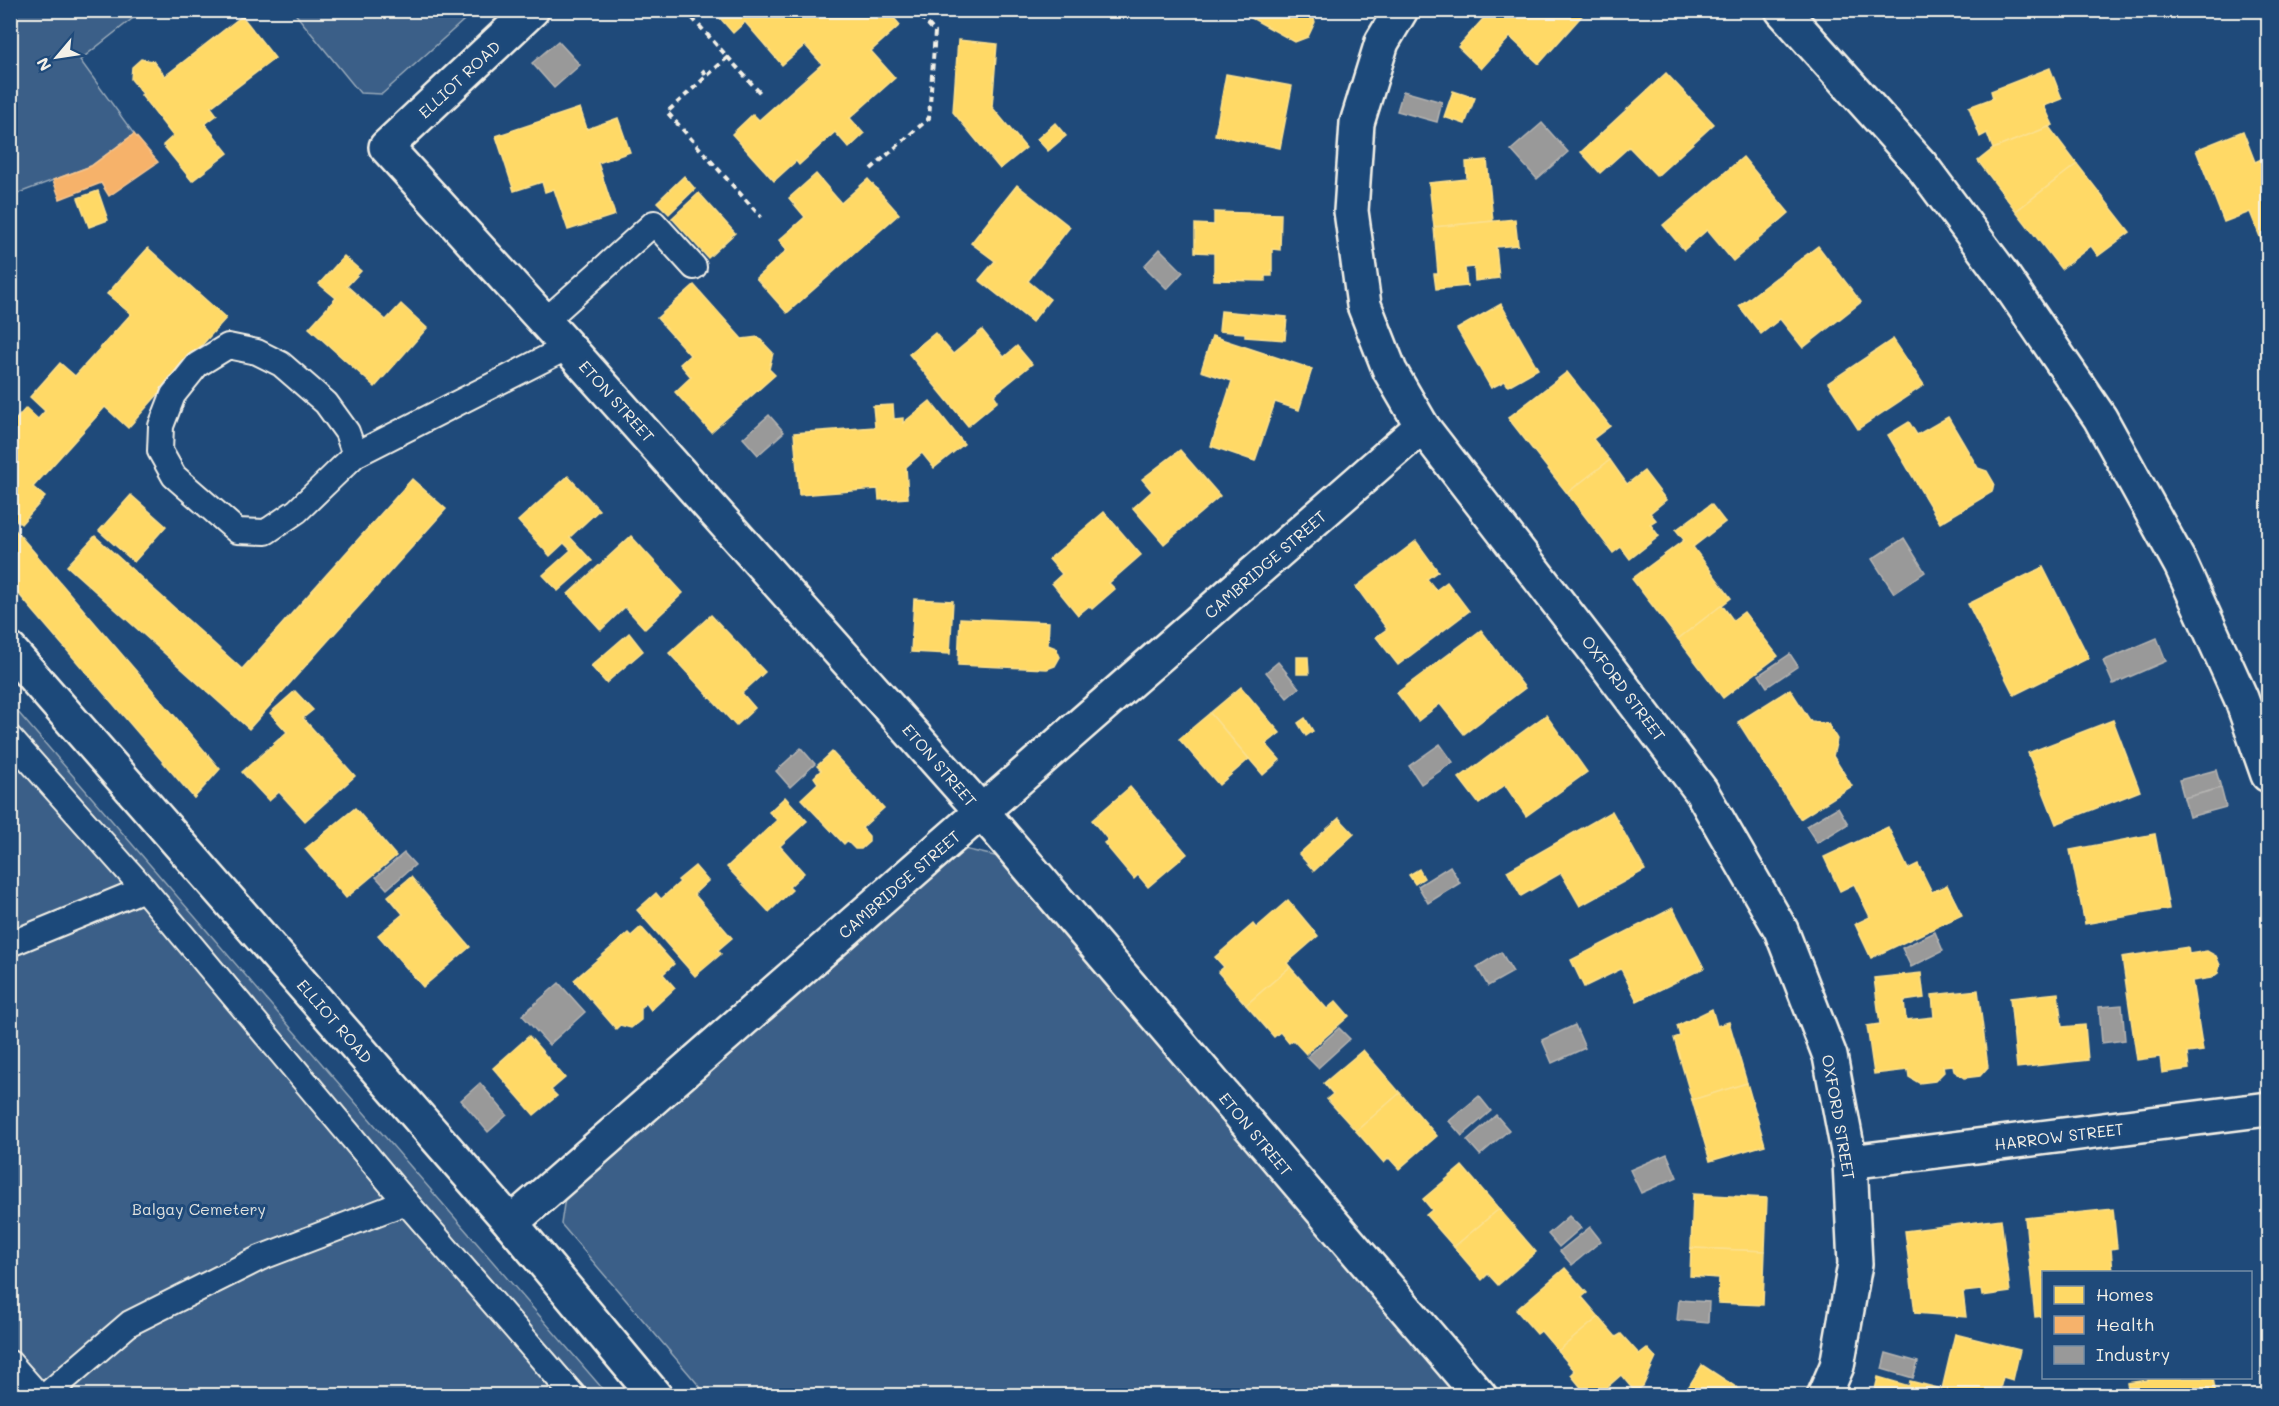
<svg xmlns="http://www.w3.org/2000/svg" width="2279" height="1406" font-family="Mali,sans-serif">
<rect width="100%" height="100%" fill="#1f4a7a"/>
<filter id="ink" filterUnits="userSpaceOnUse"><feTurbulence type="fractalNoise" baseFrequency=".0167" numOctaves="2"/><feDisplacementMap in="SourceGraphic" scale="12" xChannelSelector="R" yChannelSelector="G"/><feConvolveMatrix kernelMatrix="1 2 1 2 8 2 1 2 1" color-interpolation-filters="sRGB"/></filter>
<g filter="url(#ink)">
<g fill="#3a5f88" stroke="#97a8b8" stroke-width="1.5">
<path d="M11 11H142L80 60 134 134 91 166 11 196Z"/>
<path d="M293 11H474L382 94 360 93Z"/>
<path d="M11 704 608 1395H11Z"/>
<path d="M964 849 999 857 1459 1395H707L561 1224 565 1198Z"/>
</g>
<g fill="#ffd966" stroke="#fce08d" stroke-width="1.5">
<path d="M713 10H872L877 15 882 10H887L900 25 871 51 895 78 850 118 864 134 849 148 835 132 799 165 796 161 774 181 732 134 753 114 759 120 822 64 805 45 782 65 745 22 733 33Z"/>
<path d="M1237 10H1311L1315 22 1308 37 1295 42Z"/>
<path d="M1491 10H1587L1539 64 1510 37 1481 69 1458 47Z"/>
<path d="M242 16 275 58 211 107 217 115 205 124 228 153 192 181 163 145 173 136 141 95 143 94 131 79 132 67 141 59 153 61 165 76Z"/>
<path d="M958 40 997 44 992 107 1026 148 1000 169 953 112Z"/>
<path d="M2050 68 2062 99 2044 106 2053 125 1993 149 1987 133 1980 137 1969 107 1993 98 1991 91Z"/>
<path d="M1666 73 1714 124 1657 176 1629 147 1600 173 1581 152Z"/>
<path d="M1226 74 1292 86 1280 148 1215 135Z"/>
<path d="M1453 91 1475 98 1465 124 1444 117Z"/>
<path d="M580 108 587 129 618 118 630 152 598 163 615 215 568 230 554 189 545 192 542 182 514 191 496 136Z"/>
<path d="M1055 123 1066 136 1048 151 1037 139Z"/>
<path d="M2049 127 2077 164 2016 211 1978 161 1993 149Z"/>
<path d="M2243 131 2255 162 2268 156V257L2250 212 2224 222 2196 150Z"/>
<path d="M1743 157 1789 213 1733 261 1707 230 1684 250 1663 225Z"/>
<path d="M1487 160 1493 221 1434 227 1429 183 1467 179 1466 162Z"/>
<path d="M2077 164 2130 232 2098 256 2091 246 2061 269 2016 211Z"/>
<path d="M816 174 841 203 868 179 899 214 787 313 756 278 787 250 779 240 805 217 789 198Z"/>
<path d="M684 176 695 189 669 214 657 202Z"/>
<path d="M1017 185 1070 227 1028 281 1050 299 1032 322 979 280 995 261 971 243Z"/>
<path d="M98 191 108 220 89 227 78 198Z"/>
<path d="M699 193 735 233 708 258 672 218Z"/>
<path d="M1214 212 1281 214 1280 250 1272 249V276H1265V281L1214 280V253L1195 252V224L1214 225Z"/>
<path d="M1515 219 1518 245 1496 247 1499 278 1475 281 1474 267 1465 268 1467 286 1436 289 1434 274H1438L1434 227Z"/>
<path d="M1818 246 1861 302 1803 348 1780 319 1761 334 1739 306Z"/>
<path d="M148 248 226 318 128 428 105 407 33 487 45 497 21 524 10 515V449L13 445 10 443V426L26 408 38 419 45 411 30 397 60 363 75 376 131 314 107 294Z"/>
<path d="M344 256 361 271 347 286 386 320 401 304 427 328 375 387 309 328 336 298 319 284Z"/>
<path d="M694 285 742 339 758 337 773 353 769 369 775 375 711 432 675 392 691 377 680 364 690 355 657 318Z"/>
<path d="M1501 304 1538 369 1508 386 1505 381 1491 388 1457 329Z"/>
<path d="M1221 311 1287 317 1285 340 1245 337V333L1219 331Z"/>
<path d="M982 330 1004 357 1017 346 1032 364 994 395 998 401 968 426 909 354 935 333 953 354Z"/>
<path d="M1212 336 1312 369 1299 410 1275 402 1255 461 1211 446 1232 381 1201 371Z"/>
<path d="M1893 339 1924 385 1858 429 1828 383Z"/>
<path d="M1567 372 1610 426 1593 439 1610 460 1567 493 1508 418Z"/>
<path d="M930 401 964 444 934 468 922 453 906 467 908 498 879 500 878 489 799 495 794 433 875 427 873 406 893 405 894 419 903 418V423Z"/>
<path d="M1948 417 1978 468 1987 471 1994 483 1992 492 1940 523 1888 435 1909 422 1917 435Z"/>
<path d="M1180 450 1220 496 1164 544 1133 508 1152 491 1142 479Z"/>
<path d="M1610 460 1627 484 1644 471 1666 500 1650 513 1656 520 1650 524 1659 536 1630 559 1621 547 1613 553 1567 493Z"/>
<path d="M568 476 599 510 570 537 592 561 558 591 543 575 571 550 564 543 550 556 518 521Z"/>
<path d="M412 479 446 509 249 729 67 566 95 536 242 669Z"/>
<path d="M131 495 166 526 134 562 99 531Z"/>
<path d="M1711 504 1725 522 1693 547 1731 598 1678 639 1632 579 1684 540 1676 530Z"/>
<path d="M1104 512 1141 555 1109 583 1115 589 1092 609 1089 606 1078 615 1052 583 1062 574 1049 559Z"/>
<path d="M11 525 220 769 194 798 10 584Z"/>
<path d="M631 536 683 593 645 629 625 607 601 630 568 594Z"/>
<path d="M1416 541 1438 571 1427 579 1436 590 1447 582 1469 611 1398 665 1376 637 1387 629 1356 587Z"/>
<path d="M2043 567 2089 658 2014 695 1968 604Z"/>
<path d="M914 599 953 601 950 654 911 652Z"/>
<path d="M1722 605 1733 620 1744 612 1778 656 1723 698 1678 639Z"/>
<path d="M711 615 765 672 742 693 755 708 736 726 669 653Z"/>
<path d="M960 618 1049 622 1048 645 1056 648 1060 657 1055 666 1047 669 958 665Z"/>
<path d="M1481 630 1525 688 1464 734 1440 704 1418 721 1397 693Z"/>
<path d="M629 633 643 651 606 683 591 666Z"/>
<path d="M1297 657H1308L1309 674H1297Z"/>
<path d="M1241 687 1280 733 1266 744 1280 760 1263 775 1210 713Z"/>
<path d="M1790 689 1811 722 1828 724 1837 739 1833 756 1852 786 1800 819 1738 722Z"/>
<path d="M295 691 313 710 303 718 355 776 305 821 279 792 269 801 242 772 287 732 270 713Z"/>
<path d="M1210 713 1249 759 1219 785 1179 739Z"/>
<path d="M1546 715 1587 772 1526 816 1505 785 1479 804 1459 778Z"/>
<path d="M1305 718 1313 731 1306 736 1298 723Z"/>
<path d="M2113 720 2140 791 2056 824 2028 753Z"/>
<path d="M832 752 884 808 862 828 869 836V842L861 849H855L847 841 844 844 801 799 818 783 814 777 821 770 817 766Z"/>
<path d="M1130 787 1187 854 1148 887 1138 875 1134 879 1104 843 1108 840 1092 820Z"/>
<path d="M785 797 807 821 780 846 804 873 789 887 792 890 769 912 727 867 777 820 769 812Z"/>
<path d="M355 808 396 856 346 898 305 849Z"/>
<path d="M1612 811 1645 870 1580 906 1561 873 1521 896 1507 871Z"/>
<path d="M1339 818 1354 834 1314 871 1299 854Z"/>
<path d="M1888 827 1908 869 1918 864 1932 892 1947 885 1962 915 1871 958 1855 924 1870 917 1854 884 1840 891 1824 857Z"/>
<path d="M2155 834 2169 909 2085 924 2070 850Z"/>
<path d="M695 866 708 881 694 894 732 938 718 950 721 954 695 976 637 910 656 893 661 899 680 882 678 880Z"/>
<path d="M1419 869 1424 878 1415 884 1409 875Z"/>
<path d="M411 877 470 947 423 987 378 935 403 914 388 896Z"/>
<path d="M1288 900 1318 936 1287 963 1290 967 1246 1005 1218 972 1224 967 1215 957 1253 924 1256 928Z"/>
<path d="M1673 908 1704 968 1637 1001 1621 969 1584 987 1571 960Z"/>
<path d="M641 927 674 964 663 974 675 988 651 1010 646 1003 641 1008V1020L631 1028 620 1025 616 1029 574 980 628 933 631 936Z"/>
<path d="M2188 947 2189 954 2207 951 2216 956 2220 965 2218 973 2211 978 2192 981 2203 1051 2187 1053 2189 1069 2162 1073 2160 1057 2137 1060 2122 957Z"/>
<path d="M1290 967 1327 1009 1336 1001 1349 1016 1306 1054 1293 1040 1289 1043 1280 1032 1274 1037 1246 1005Z"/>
<path d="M1921 973 1924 998 1904 1001 1906 1020 1934 1017 1932 995 1978 990 1988 1067 1980 1076 1964 1078 1954 1071 1953 1065 1943 1066 1944 1072 1935 1081 1919 1083 1909 1077 1908 1070 1874 1074 1867 1026 1880 1024 1874 978Z"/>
<path d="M2058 993 2062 1027 2085 1025 2088 1060 2017 1068 2010 998Z"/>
<path d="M1712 1009 1717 1026 1729 1022 1747 1083 1692 1100 1674 1038 1680 1036 1677 1026Z"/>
<path d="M529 1036 565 1078 551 1090 557 1096 534 1115 493 1068Z"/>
<path d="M1363 1050 1400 1093 1356 1131 1327 1099 1333 1094 1324 1083Z"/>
<path d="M1747 1083 1765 1145 1710 1161 1692 1100Z"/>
<path d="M1400 1093 1437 1136 1399 1169 1389 1158 1384 1163 1356 1131Z"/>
<path d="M1462 1166 1499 1209 1454 1247 1426 1215 1432 1210 1423 1199Z"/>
<path d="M1693 1194 1767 1198 1765 1251 1691 1248Z"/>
<path d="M1499 1209 1536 1252 1498 1285 1488 1274 1482 1280 1454 1247Z"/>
<path d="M2113 1209 2117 1248 2111 1249 2113 1272H2044V1316L2035 1317 2025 1218Z"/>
<path d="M2001 1219 2010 1292 1982 1296 1981 1290 1963 1292 1966 1317 1915 1313 1905 1231Z"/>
<path d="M1691 1248 1765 1251 1763 1305 1718 1303 1719 1278 1690 1276Z"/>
<path d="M1565 1268 1587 1293 1582 1297 1599 1317 1558 1351 1541 1331 1537 1334 1516 1310Z"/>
<path d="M1599 1317 1616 1337 1621 1334 1639 1354 1647 1348 1656 1358 1643 1386 1635 1392 1621 1375 1597 1396H1588L1571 1375 1575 1371 1558 1351Z"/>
<path d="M1955 1334 2020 1350 2013 1380 2003 1377 1998 1396H1969L1942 1389Z"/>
<path d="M1702 1365 1742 1391 1739 1396H1683Z"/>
<path d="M1878 1377 1909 1386 1910 1381 1969 1396H1881L1874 1394Z"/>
<path d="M2148 1378H2213L2216 1395 2129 1396 2127 1383 2148 1380Z"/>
</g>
<path fill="#f6b26b" stroke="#f5c590" stroke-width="1.5" d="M134 134 158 162 109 196 101 183 60 199 53 180 91 166Z"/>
<g fill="#999" stroke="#b4b3b1" stroke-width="1.5">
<path d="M558 41 580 65 554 88 532 63Z"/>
<path d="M1403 91 1442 102 1437 122 1397 111Z"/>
<path d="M1542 123 1568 152 1537 179 1511 150Z"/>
<path d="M1160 249 1183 272 1167 289 1144 266Z"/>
<path d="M769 415 784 432 758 455 743 438Z"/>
<path d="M1904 538 1925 572 1894 593 1872 559Z"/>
<path d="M2157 638 2166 661 2113 684 2103 661Z"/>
<path d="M1790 654 1798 666 1767 687 1759 675Z"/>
<path d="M1278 662 1299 688 1287 698 1266 672Z"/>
<path d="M1440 744 1453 762 1421 784 1409 766Z"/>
<path d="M801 748 815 764 790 787 776 771Z"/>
<path d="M2216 770 2221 788 2184 798 2179 780Z"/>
<path d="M2221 788 2226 807 2189 817 2184 798Z"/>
<path d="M1838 807 1848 824 1817 843 1806 826Z"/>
<path d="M404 853 415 865 387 889 376 877Z"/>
<path d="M1450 866 1460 883 1428 903 1418 886Z"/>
<path d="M1935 932 1943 951 1911 967 1902 948Z"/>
<path d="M1501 952 1513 972 1488 986 1477 967Z"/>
<path d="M559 983 585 1012 549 1045 522 1015Z"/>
<path d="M2122 1005 2125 1040 2102 1043 2099 1007Z"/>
<path d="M1575 1025 1585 1048 1552 1063 1542 1040Z"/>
<path d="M1339 1028 1350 1039 1318 1068 1307 1057Z"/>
<path d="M480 1083 507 1115 488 1132 461 1100Z"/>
<path d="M1479 1096 1491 1111 1462 1136 1449 1121Z"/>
<path d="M1496 1115 1509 1130 1480 1155 1467 1140Z"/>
<path d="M1667 1154 1677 1177 1641 1193 1630 1170Z"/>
<path d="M1569 1216 1581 1228 1559 1247 1548 1234Z"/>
<path d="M1590 1227 1601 1241 1572 1265 1560 1251Z"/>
<path d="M1679 1300 1709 1302 1708 1323 1677 1320Z"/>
<path d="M1886 1353 1918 1362 1913 1378 1882 1369Z"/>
</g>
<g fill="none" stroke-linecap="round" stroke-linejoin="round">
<g stroke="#f4f1e8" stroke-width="28">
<g id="lane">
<path d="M545 321 654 223 694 267"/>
<path d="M355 455 297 511 266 532 237 531 213 510 174 476 160 451 161 426 173 395 197 365 228 346 257 352 281 364 326 403 347 432 355 455 568 347"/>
<path d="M10 738 144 889 406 1202 574 1396"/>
<path d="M10 944 144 889"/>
<path d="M10 1363 39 1396"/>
<path d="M45 1396 130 1323 260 1258 406 1202"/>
</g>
</g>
<g stroke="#f4f1e8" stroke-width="38">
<g id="street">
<path d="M532 10 386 147 568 347 982 812 1480 1396"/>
<path d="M1401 10 1382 42 1357 123 1351 211 1364 305 1390 371 1422 426 1604 662 1701 791 1781 930 1830 1056 1850 1162 1855 1264 1837 1366 1824 1396"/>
<path d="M10 650 511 1223 655 1396"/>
<path d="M1850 1162 2268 1109"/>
<path d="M511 1223 1422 426"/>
</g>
</g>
<g stroke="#f4f1e8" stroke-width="38">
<path id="secondary" d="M1782 10 1921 165 2002 274 2100 418 2181 565 2241 698 2268 775"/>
</g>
<g stroke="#f4f1e8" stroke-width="4" stroke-dasharray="6 4.5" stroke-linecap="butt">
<path d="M685 10 762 95"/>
<path d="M728 57 667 112 761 217"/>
<path d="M702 70 708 76"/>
<path d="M871 169 929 118 935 32 915 10"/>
</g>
<use href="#lane" stroke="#1f4a7a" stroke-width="24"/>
<use href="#street" stroke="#1f4a7a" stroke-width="33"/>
<use href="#secondary" stroke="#1f4a7a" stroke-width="33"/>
</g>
</g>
<g text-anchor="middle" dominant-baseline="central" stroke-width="6" stroke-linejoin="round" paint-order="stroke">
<g font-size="16" fill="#f4f1e8" stroke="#1f4a7a">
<text transform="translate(459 79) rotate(-43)">ELLIOT ROAD</text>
<text transform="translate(617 401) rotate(48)">ETON STREET</text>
<text transform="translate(1265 564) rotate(-41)">CAMBRIDGE STREET</text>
<text transform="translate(1624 688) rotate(53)">OXFORD STREET</text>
<text transform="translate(940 765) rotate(49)">ETON STREET</text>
<text transform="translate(899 884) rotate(-41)">CAMBRIDGE STREET</text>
<text transform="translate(335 1021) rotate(49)">ELLIOT ROAD</text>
<text transform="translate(1839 1117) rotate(80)">OXFORD STREET</text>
<text transform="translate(1256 1134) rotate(50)">ETON STREET</text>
<text transform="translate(2059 1136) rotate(-7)">HARROW STREET</text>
</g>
<g font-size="16" fill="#e1e2de" stroke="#1f4a7a">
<text x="199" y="1208">Balgay Cemetery</text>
</g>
</g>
<rect width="2279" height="1406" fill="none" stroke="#1f4a7a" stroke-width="36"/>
<rect x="18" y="18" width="2243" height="1370" fill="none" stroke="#f4f1e8" stroke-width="2" filter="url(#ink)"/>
<rect x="2042" y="1271" width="210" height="108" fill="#1f4a7a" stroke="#748da6" stroke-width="1.5"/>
<rect x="2054" y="1286" width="30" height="18" fill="#ffd966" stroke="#748da6" stroke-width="1.5"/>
<text x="2096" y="1301" font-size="18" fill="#f4f1e8">Homes</text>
<rect x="2054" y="1316" width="30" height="18" fill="#f6b26b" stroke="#748da6" stroke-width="1.5"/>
<text x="2096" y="1331" font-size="18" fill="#f4f1e8">Health</text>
<rect x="2054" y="1346" width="30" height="18" fill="#999999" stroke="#748da6" stroke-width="1.5"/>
<text x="2096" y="1361" font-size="18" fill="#f4f1e8">Industry</text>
<g transform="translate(57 57) rotate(241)" stroke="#1f4a7a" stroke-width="4.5" paint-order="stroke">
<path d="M0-4.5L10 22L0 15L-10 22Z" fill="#f4f1e8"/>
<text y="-9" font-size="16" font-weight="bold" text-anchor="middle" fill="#f4f1e8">N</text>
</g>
</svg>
